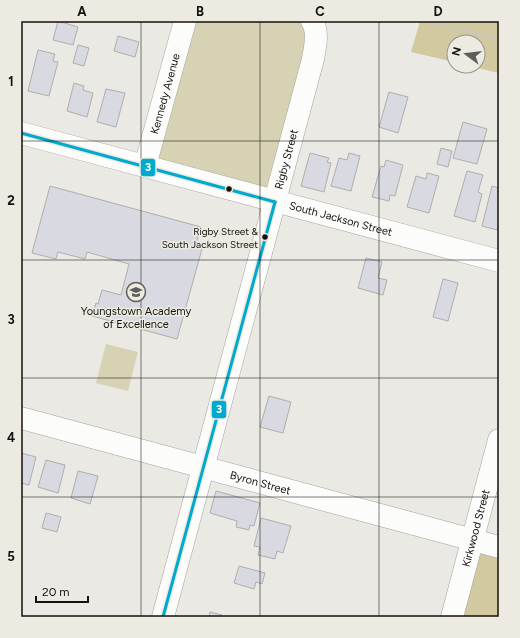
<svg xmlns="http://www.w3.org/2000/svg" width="520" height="638" font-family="Figtree,sans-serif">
<rect width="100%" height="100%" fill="#eae9e4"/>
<g fill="#d8d2b5">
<path d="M185 21H312L275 202 145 166Z"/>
<path d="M106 344 138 352 128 391 96 383Z"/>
</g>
<g fill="#d2c9a1">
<path d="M420 21H499V73L469 66H478V42H454V62L411 52Z"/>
<path d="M472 540 499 547V617H452Z"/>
</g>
<g fill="#d9d9e1" stroke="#afaeae">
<path d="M58 21 78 27 73 45 53 40Z"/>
<path d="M118 36 139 42 135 57 114 51Z"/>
<path d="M78 45 89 48 84 66 73 63Z"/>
<path d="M38 50 55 54 53 61 58 62 49 96 28 91Z"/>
<path d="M74 83 84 86 83 90 93 93 87 117 67 111Z"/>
<path d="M106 89 125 93 116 127 97 122Z"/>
<path d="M389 92 408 97 398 133 379 127Z"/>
<path d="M463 122 487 129 477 164 453 158Z"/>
<path d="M441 148 452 151 448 167 437 164Z"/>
<path d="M310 153 329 158 327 162 331 163 324 192 301 186Z"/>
<path d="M349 153 360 156 351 191 331 186 339 158 347 160Z"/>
<path d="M386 160 403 165 395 196 390 195 389 201 372 197 381 166 384 167Z"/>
<path d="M467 171 483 175 478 192 482 194 475 222 454 216Z"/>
<path d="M427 173 439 176 429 213 407 207 416 176 426 179Z"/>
<path d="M50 186 201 227 195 247 202 249 177 339 92 316 96 303 98 304 102 290 121 295 129 264 87 252 85 259 58 252 56 259 32 253Z"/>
<path d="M492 186 499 188V223L497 230 482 226Z"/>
<path d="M366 258 382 262 378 278 387 280 383 295 358 288Z"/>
<path d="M443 279 458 283 448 321 433 317Z"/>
<path d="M269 396 291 402 283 433 260 427Z"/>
<path d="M21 453 36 457 29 485 21 483Z"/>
<path d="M46 460 65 465 58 493 38 487Z"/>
<path d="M78 471 98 476 90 504 71 498Z"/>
<path d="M216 491 260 503 254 526 250 525 249 530 236 527 237 521 210 513Z"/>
<path d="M46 513 61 517 57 532 42 528Z"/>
<path d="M261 518 291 526 283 553 277 551 275 559 258 555 260 547 254 546Z"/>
<path d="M239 566 265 573 262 584 256 582 254 589 234 583Z"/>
<path d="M210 612 222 615 221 617H209Z"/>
</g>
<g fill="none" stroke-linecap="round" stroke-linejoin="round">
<g stroke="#a3a29e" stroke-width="23">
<g id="minor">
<path id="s1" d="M21 133 499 261"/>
<path id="s2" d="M145 166 185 21"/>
<path id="s3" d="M21 418 499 547"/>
<path id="s4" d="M163 617 313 59C315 47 319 32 312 21"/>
<path id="s5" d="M452 617 499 440"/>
</g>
</g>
<path stroke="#c8c7c6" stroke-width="2.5" stroke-dasharray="3 2" stroke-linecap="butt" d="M425 21 499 39"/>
<use href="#minor" stroke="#fcfcfb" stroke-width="22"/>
<g stroke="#edebe1" stroke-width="6">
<g id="bus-1">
<path d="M21 133 275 202"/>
<path d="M163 617 275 202"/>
</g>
</g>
<use href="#bus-1" stroke="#00a9ce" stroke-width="3"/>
</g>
<path fill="none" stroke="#13120f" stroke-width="1" stroke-opacity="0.55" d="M141 21V617M260 21V617M379 21V617M21 141H499M21 260H499M21 378H499M21 497H499"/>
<defs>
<g id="school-ring" transform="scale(1)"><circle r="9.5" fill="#edebe1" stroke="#5e5d5a" stroke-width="1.5"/><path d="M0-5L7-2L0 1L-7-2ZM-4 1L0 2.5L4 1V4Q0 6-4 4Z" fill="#5e5d5a"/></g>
</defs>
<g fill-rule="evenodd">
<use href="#school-ring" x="136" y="292"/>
</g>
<g fill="#13120f" stroke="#edebe1" stroke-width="1.5">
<circle cx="229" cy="189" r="3.5"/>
<circle cx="265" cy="237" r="3.5"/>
</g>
<g text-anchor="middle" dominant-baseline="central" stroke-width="3" stroke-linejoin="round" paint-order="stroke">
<g font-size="10" fill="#13120f" stroke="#edebe1" text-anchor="end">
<text x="258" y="231">Rigby Street &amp;<tspan x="258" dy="13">South Jackson Street</tspan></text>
</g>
<g font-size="11" fill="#13120f" stroke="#edebe1">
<text stroke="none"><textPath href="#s2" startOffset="75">Kennedy Avenue</textPath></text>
<text stroke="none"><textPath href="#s4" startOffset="474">Rigby Street</textPath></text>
<text stroke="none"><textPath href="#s1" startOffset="331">South Jackson Street</textPath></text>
<text stroke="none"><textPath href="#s3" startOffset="248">Byron Street</textPath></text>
<text stroke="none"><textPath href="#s5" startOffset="92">Kirkwood Street</textPath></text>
</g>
<g font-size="11" fill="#13120f" stroke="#edebe1">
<text x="136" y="311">Youngstown Academy<tspan x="136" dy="13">of Excellence</tspan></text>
</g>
</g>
<g stroke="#edebe1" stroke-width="1.5">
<rect x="140" y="158" width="16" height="19" rx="4" fill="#00a9ce"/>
<rect x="211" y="400" width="16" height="19" rx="4" fill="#00a9ce"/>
</g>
<g font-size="11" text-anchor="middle" font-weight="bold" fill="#fff">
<text x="148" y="171">3</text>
<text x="219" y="413">3</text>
</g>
<rect width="520" height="638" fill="none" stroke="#edebe1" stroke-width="44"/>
<g transform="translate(466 54) rotate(285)"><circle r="19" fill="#edebe1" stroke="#96948d"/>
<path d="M0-3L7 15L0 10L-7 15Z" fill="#5e5d5a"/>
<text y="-6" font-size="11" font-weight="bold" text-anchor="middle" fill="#13120f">N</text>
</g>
<path d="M36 596v6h52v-6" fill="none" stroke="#13120f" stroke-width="2"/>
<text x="42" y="596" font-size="12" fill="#13120f" stroke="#edebe1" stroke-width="3" paint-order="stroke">20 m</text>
<rect x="22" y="22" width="476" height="594" fill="none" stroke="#13120f" stroke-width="1.5"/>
<g font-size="13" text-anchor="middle" font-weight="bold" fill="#13120f">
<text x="82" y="16">A</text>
<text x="200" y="16">B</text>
<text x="320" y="16">C</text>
<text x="438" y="16">D</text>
<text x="11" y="86">1</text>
<text x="11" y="205">2</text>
<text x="11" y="324">3</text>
<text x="11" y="442">4</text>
<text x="11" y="561">5</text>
</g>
</svg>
